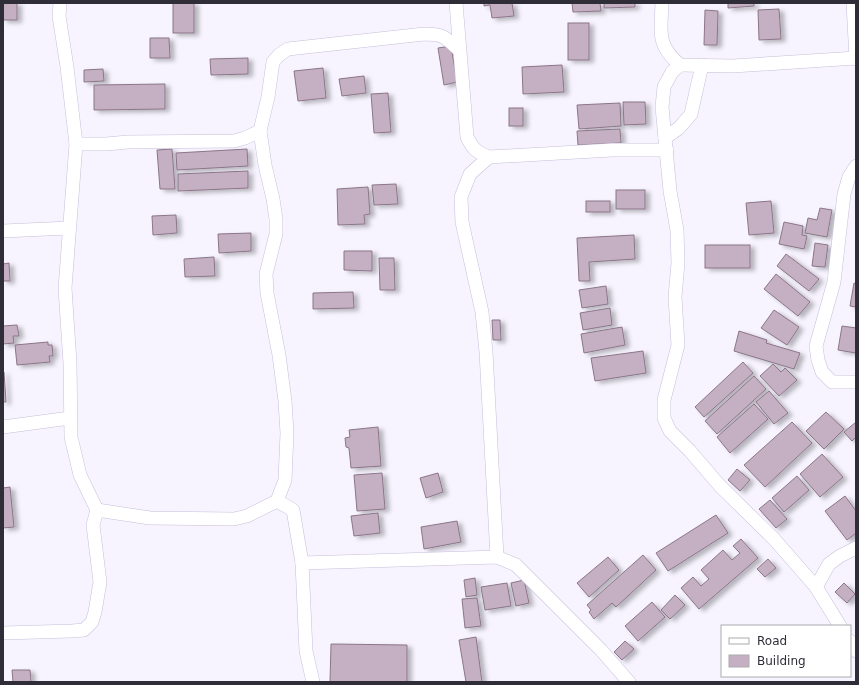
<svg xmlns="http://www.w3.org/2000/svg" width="859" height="685" font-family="'DejaVu Sans',sans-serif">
<defs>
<filter id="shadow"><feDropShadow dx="4.5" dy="2.5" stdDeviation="2" flood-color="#0004"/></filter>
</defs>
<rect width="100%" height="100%" fill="#f7f4ff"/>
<g fill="#c5afc3" stroke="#8b7688" filter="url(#shadow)">
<rect x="3" y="3" width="14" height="17"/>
<rect x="173" y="3" width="21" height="30"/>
<path d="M484 3H512L514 16 492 18 490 5 484 6Z"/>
<path d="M572 3H600L601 11 573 12Z"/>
<path d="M604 3H635V7L604 8Z"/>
<path d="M728 3H754V6L728 8Z"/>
<path d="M779 9 781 39 759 40 758 10Z"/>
<path d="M705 10 718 11 717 45H704Z"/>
<rect x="568" y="23" width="21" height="37"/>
<path d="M150 38H169L170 58H150Z"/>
<path d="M451 46 457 82 444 85 438 48Z"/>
<path d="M248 58V74L211 75 210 59Z"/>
<path d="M562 65 564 92 523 94 522 67Z"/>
<path d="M323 68 326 98 298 101 294 71Z"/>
<path d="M103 69 104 81 84 82V70Z"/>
<path d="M364 76 366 93 342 96 339 79Z"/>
<path d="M165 84V109L94 110V85Z"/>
<path d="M388 93 391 132 374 133 371 94Z"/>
<path d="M623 102H645L646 124 624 125Z"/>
<path d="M620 103 621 126 579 129 577 105Z"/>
<rect x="509" y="108" width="14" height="18"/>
<path d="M620 129 621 143 578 145 577 131Z"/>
<path d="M172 149 175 189H160L157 150Z"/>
<path d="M247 149 248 166 177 170 176 153Z"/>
<path d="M248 171V188L178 191V174Z"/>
<path d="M396 184 398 204 374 205 372 185Z"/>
<path d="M368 187 370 214 364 215 365 224 338 225 337 189Z"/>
<rect x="616" y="190" width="29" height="19"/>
<rect x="586" y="201" width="24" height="11"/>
<path d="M771 201 774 233 749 235 746 203Z"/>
<path d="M820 208 832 210 827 237 805 233 808 218 817 220Z"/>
<path d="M176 215 177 233 153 235 152 216Z"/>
<path d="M784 222 803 226 802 235 807 236 804 249 779 244Z"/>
<path d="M251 233V251L219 253 218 234Z"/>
<path d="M634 235 635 259 589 262 590 281H579L577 238Z"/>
<path d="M815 243 828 245 825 267 812 266Z"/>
<rect x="705" y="245" width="45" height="23"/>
<path d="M344 251H372V271L344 270Z"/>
<path d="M786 254 819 279 809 291 777 266Z"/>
<path d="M214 257 215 276 185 277 184 259Z"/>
<path d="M379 258H394L395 290H380Z"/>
<path d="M9 263 10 281H3V264Z"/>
<path d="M776 274 810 302 798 316 764 289Z"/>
<path d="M854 283 856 284V307L850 306Z"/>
<path d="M606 286 608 304 582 308 579 290Z"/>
<path d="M353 292 354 308 313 309V293Z"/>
<path d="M610 308 612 325 583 330 580 313Z"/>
<path d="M774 310 799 327 787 345 761 328Z"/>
<path d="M492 320H500L501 340H493Z"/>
<path d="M17 325 19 336H13L14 343 3 344V326Z"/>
<path d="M842 326 856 328V353L838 350Z"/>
<path d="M622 327 625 345 584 353 581 334Z"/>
<path d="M739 331 767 340 766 343 800 353 794 369 734 351Z"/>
<path d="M48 342V345H52L53 356H49L50 362 17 365 15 345Z"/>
<path d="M643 351 646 373 595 381 591 358Z"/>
<path d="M743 362 753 373 704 417 695 407Z"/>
<path d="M773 364 781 372 785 368 797 380 779 396 760 376Z"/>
<path d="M3 372H4L6 402H3Z"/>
<path d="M754 376 766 389 717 434 705 421Z"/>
<path d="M769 391 788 413 774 424 756 402Z"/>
<path d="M754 404 768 419 730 453 717 437Z"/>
<path d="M826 412 844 429 824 449 806 431Z"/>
<path d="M792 422 812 443 765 487 744 465Z"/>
<path d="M856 422V437L852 441 844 432Z"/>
<path d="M378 427 381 466 351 468 349 448 346 447 345 438 350 437 349 430Z"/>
<path d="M822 454 843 477 820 497 800 474Z"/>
<path d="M737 469 750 480 740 491 728 480Z"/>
<path d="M382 473 385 509 357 511 354 475Z"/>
<path d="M438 473 443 492 426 498 420 478Z"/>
<path d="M797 476 809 490 784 512 772 498Z"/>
<path d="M10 487 14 527 3 528V488Z"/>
<path d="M845 496 856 511V533L847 540 825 511Z"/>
<path d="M770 500 787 519 776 528 759 509Z"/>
<path d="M378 513 380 533 354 536 351 516Z"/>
<path d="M716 515 728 533 668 571 656 553Z"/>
<path d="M457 521 461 542 424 549 421 527Z"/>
<path d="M741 539 758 558 699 609 681 588 693 577 701 586 709 579 701 570 723 550 732 560 740 553 733 546Z"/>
<path d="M643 555 656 570 616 607 612 603 594 619 589 612 591 610 587 605Z"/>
<path d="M608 557 619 570 589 597 577 583Z"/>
<path d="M768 559 776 568 765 577 757 569Z"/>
<path d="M475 578 477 595 466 597 464 580Z"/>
<path d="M524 580 529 603 516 606 511 583Z"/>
<path d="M507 583 511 606 485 610 481 587Z"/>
<path d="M844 583 855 594 847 603 835 592Z"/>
<path d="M675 595 685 605 670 619 661 610Z"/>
<path d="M477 598 481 626 465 628 462 599Z"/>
<path d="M652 602 665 617 638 641 625 626Z"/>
<path d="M476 637 482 682H466L459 640Z"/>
<path d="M625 641 634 649 622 660 614 652Z"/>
<path d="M331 644 407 645V682H330Z"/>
<path d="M12 670H30L31 682H13Z"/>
</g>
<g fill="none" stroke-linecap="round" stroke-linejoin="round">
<g stroke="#c6bfda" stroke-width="14">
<g id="street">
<path d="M456 3 467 137C473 149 476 152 489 157L612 150H667"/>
<path d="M662 3C661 31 656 45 680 65L733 66 856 58"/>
<path d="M853 3 856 59"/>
<path d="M680 65 672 72 664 87 662 107 670 191 677 230 678 263 675 297 678 345 664 400V418L670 431 690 451 720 486 774 539 816 587 840 626"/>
<path d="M665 138 679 128 691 114 702 65"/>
<path d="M76 144H106L128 142 234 141 245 138 260 131"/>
<path d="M489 157 470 174 461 197 462 222 482 312 486 352 497 557"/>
<path d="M856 166 849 177 844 194 834 282 816 346 818 360 822 372 832 382H856"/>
<path d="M3 231 69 228"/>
<path d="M3 427 70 418"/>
<path d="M277 501 293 510 302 563 306 651 313 682"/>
<path d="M97 510 150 518 234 519 247 516 277 501 285 480 287 433 285 401 279 355 267 293 266 274 276 234V219L273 199 265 165 260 131 268 97 273 62 279 55 288 49 424 34C444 34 445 37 459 50"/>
<path d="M302 563 497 557 516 565 601 650 629 682"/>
<path d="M816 587 829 564 840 556 856 548"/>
<path d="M3 633 72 631 84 630 92 622 95 612 100 582 93 525 97 510 80 475 71 437 70 363 65 288 76 144 67 67 59 16 60 3"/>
<path d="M850 641 856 651"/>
</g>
</g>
<use href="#street" stroke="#fff" stroke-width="13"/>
</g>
<rect width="859" height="685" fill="none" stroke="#2f2d37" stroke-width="8"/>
<rect x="721" y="625" width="130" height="52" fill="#ffffff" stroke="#acabaf"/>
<rect x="729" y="638" width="20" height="6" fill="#ffffff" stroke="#acabaf"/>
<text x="757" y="645" font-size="12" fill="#2f2d37">Road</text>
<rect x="729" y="655" width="20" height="12" fill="#c5afc3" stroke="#acabaf"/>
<text x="757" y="665" font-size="12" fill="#2f2d37">Building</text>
</svg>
